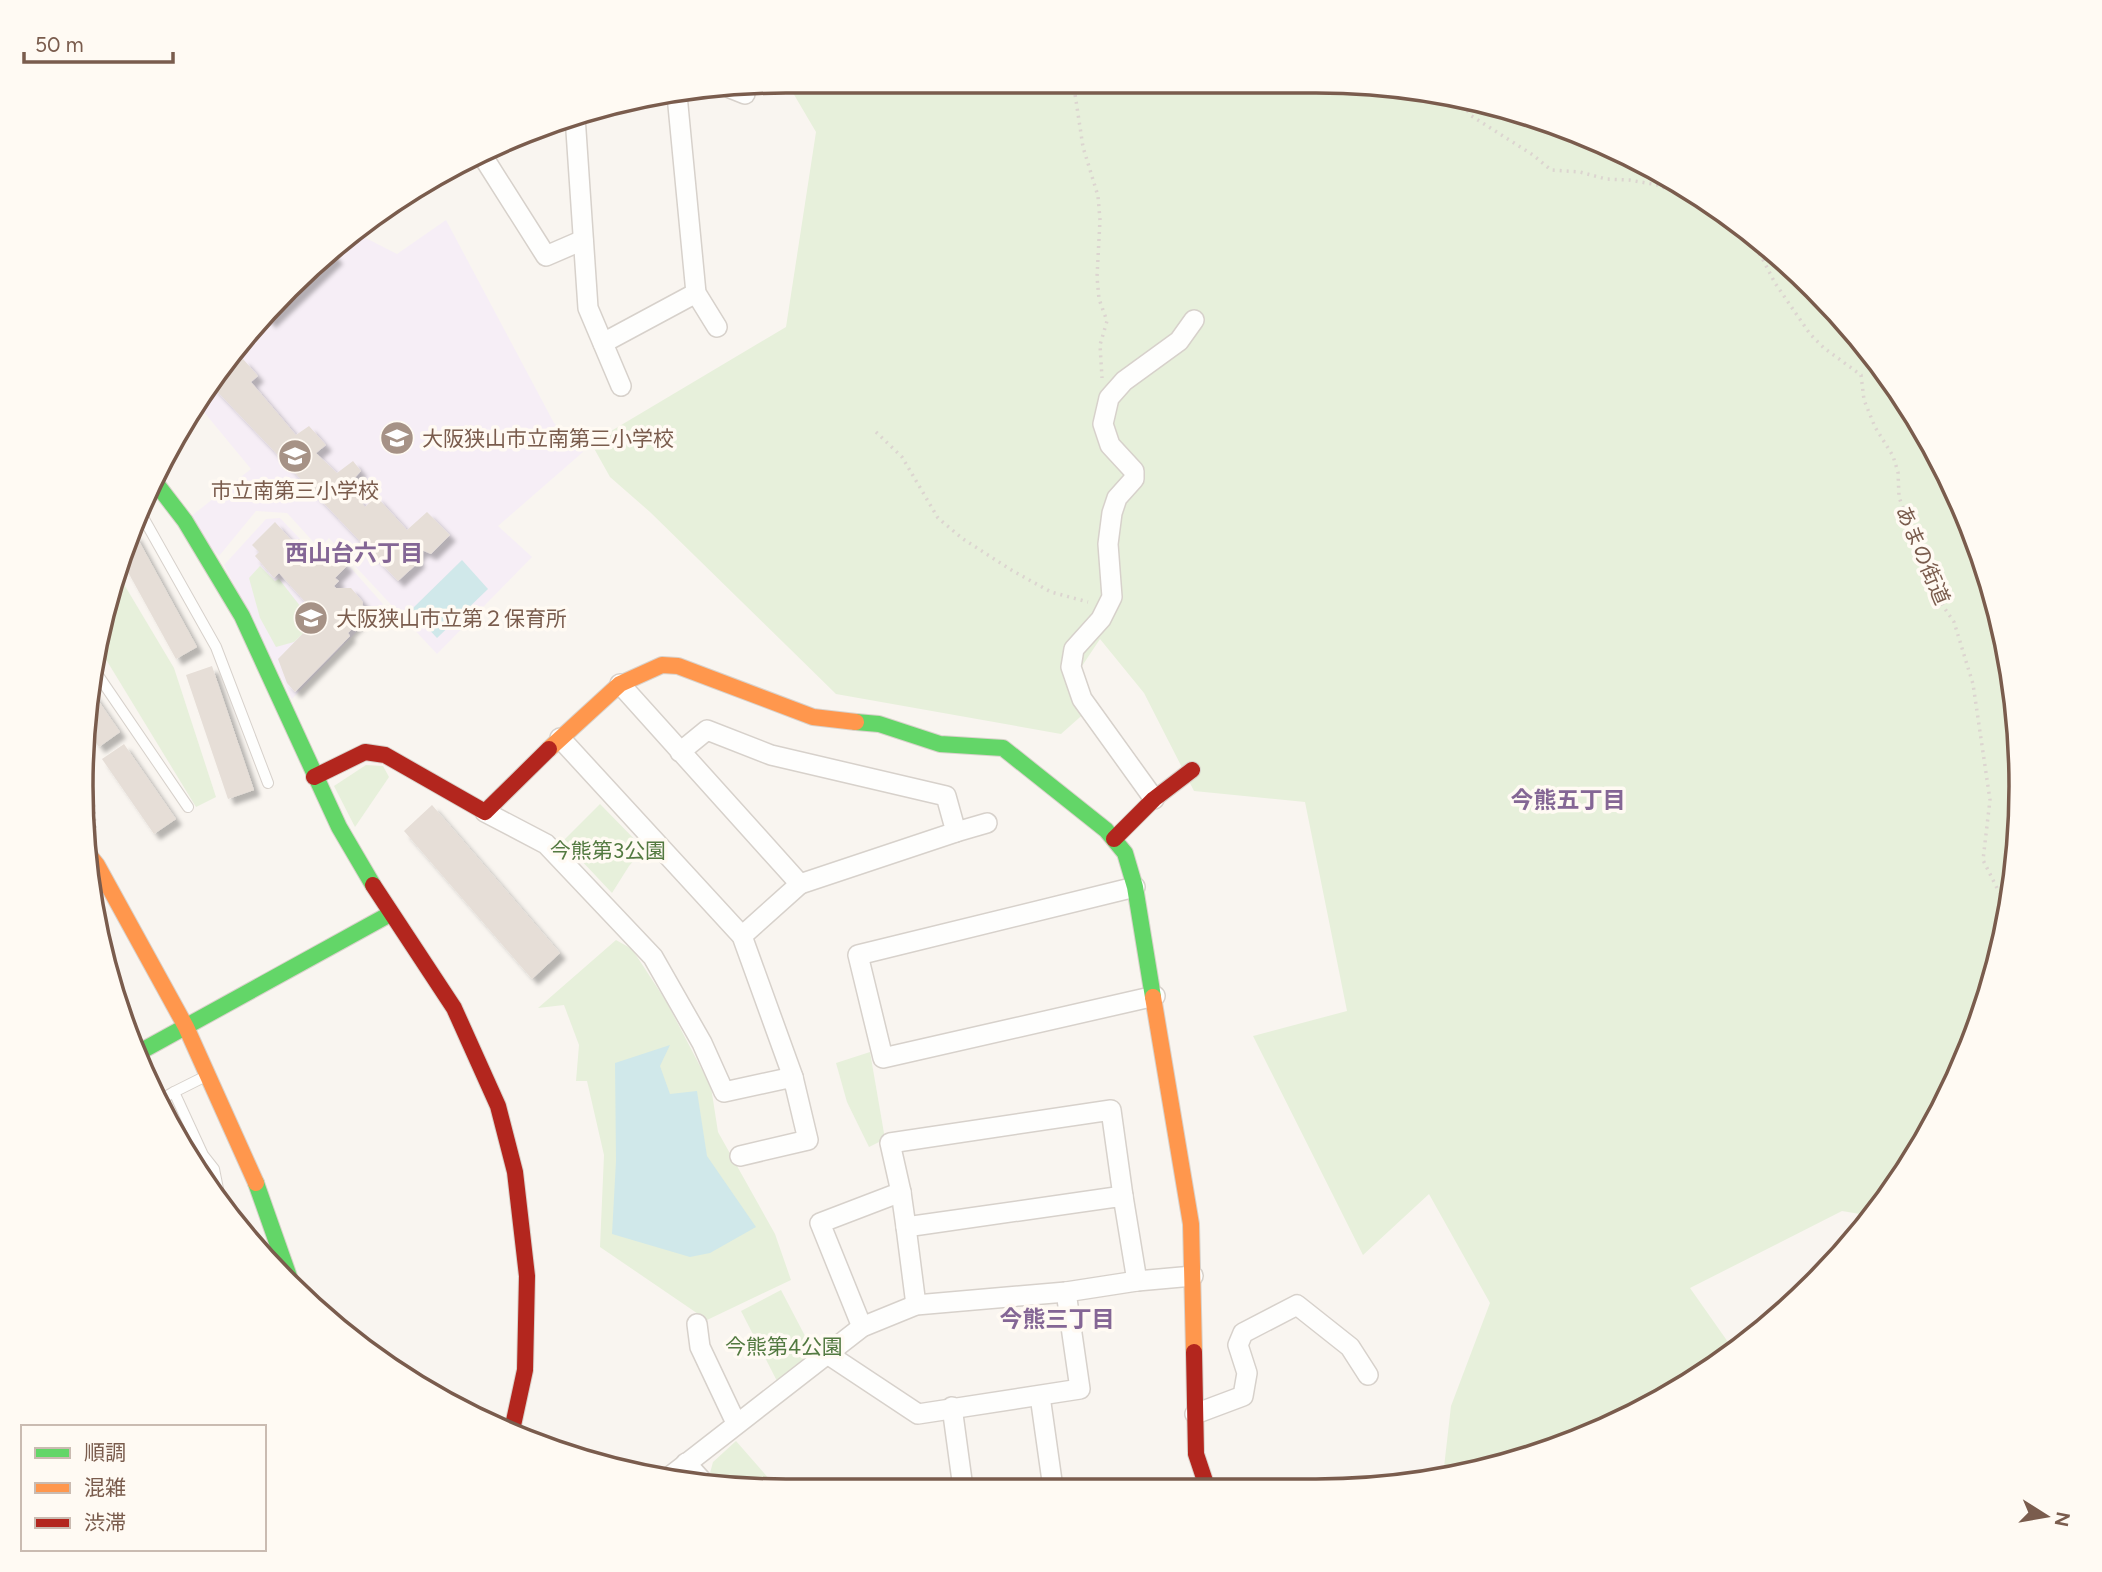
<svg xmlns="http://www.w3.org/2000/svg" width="2102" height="1572" font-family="Figtree,'Noto Sans JP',sans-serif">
<defs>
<filter id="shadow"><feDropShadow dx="6" dy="6" stdDeviation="2" flood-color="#0004"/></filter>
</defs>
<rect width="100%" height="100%" fill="#f9f5f0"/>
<g fill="#f6eef6">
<path d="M446 220 554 423 583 452 498 526 532 557 437 654 329 538 319 548 287 513 256 511 219 556 185 521 251 469 199 406 256 321 321 255 354 232 397 254Z"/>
<path d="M280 518 322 562 334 549 383 604 292 699 224 565 266 519Z"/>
</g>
<g fill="#e7f0db">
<path d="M786 81 1362 82 1498 104 1628 153 1708 200 1815 287 1876 357 1949 474 1998 604 2020 740 2015 878 1984 1013 1927 1139 1872 1216 1842 1211 1690 1288 1735 1352 1586 1438 1443 1476 1451 1406 1490 1303 1429 1194 1363 1255 1253 1036 1347 1011 1305 802 1194 791 1144 693 1100 639 1082 666 1088 710 1061 734 836 694 650 512 610 477 591 443 786 327 816 132Z"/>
<path d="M260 566 275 581 279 579 308 616 306 623 309 628 294 642 276 647 260 618 249 578Z"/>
<path d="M119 576 174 668 216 797 196 807 96 643Z"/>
<path d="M366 765 383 766 389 777 355 827 334 786Z"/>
<path d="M600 804 644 849 629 866 612 893 563 841Z"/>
<path d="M616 940 632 949 666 1001 711 1087 718 1132 775 1234 791 1280 707 1320 600 1247 604 1155 587 1081H576L579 1045 564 1005 538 1008Z"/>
<path d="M870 1052 885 1139 869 1147 847 1102 836 1063Z"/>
<path d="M781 1290 815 1355 778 1383 741 1311Z"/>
<path d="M736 1441 777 1488 780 1490H739L721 1487 710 1473 713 1462Z"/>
</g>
<g fill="#d0e8ea">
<path d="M462 560 488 589 437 638 411 610Z"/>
<path d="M670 1045 660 1066 670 1094 697 1091 707 1156 756 1227 710 1253 690 1257 612 1234 616 1161 615 1063Z"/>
</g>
<g fill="#e6ded7" filter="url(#shadow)">
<path d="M329 249 337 258 270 322 262 314Z"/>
<path d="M243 359 258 376 251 382 296 435 309 426 326 445 316 453 337 473 353 461 361 471 348 485 365 507 376 496 407 530 427 512 450 535 431 554 422 550 417 556 419 562 398 581 212 386 229 360 235 366Z"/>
<path d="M275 522 294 543 299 539 321 563 333 551 347 566 335 578 339 581 334 586 336 588H351L363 602 360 621 348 633 350 636 295 692 287 683 278 659 319 617 279 573 274 578 255 556 259 552 252 545Z"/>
<path d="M134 532 197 647 176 659 123 563Z"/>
<path d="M212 666 254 790 228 799 186 675Z"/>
<path d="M91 690 120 732 99 747 89 733Z"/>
<path d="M124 744 176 819 154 834 102 759Z"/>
<path d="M432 805 560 953 532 979 404 831Z"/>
</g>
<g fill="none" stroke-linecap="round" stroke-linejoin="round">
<g stroke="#d7d1cb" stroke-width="12">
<g id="lane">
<path d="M140 512 216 647 268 783"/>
<path d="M93 668 188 807"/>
<path d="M204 1077 174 1092 203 1155 214 1169 222 1209"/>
<path d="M158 1101 174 1092"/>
</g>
</g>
<g stroke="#d7d1cb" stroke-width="22">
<g id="street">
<path d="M730 88 745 94"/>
<path d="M677 95 696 293 717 327"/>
<path d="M575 116 588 308 621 386"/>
<path d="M482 155 546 256 583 240"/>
<path d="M603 343 696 293"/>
<path d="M620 684 800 884 956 832 946 796 771 755 707 730 680 752"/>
<path d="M560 738 742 936 793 1077"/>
<path d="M1154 799 1082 699 1071 667 1074 649 1101 619 1112 597 1108 544 1112 513 1117 498 1134 479V471L1110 445 1103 424 1109 398 1124 381 1179 341 1194 320"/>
<path d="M485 812 546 844 653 957 702 1043 724 1092 793 1077 808 1140 740 1156"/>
<path d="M956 832 987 823"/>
<path d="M1135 887 858 955 883 1058 1155 996"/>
<path d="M742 936 800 884"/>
<path d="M906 1227 901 1192 890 1143 1111 1110 1123 1196"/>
<path d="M916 1305 906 1227 1123 1196 1137 1281"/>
<path d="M697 1324 700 1347 736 1423"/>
<path d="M862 1327 820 1223 901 1192"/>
<path d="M826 1353 918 1414 1080 1389 1066 1292"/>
<path d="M1040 1396 1053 1488"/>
<path d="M952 1407 963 1488"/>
<path d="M1195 1414 1243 1396 1247 1373 1238 1345 1243 1333 1297 1305 1350 1347 1368 1375"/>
<path d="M686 1463 705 1484"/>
<path d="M668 1478 862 1327 916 1305 1066 1292 1137 1281 1193 1276"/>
</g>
</g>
<g stroke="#d9d2cb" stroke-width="18">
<g id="fast">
<path d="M152 478 185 521 242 616 339 827 373 885"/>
<path d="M856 722 879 724 940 744 1003 748 1106 830 1125 853 1135 887 1153 997"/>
<path d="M136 1054 390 914"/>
<path d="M256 1183 292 1285"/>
</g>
</g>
<g stroke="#d9d2cb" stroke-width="18">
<g id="slow">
<path d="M549 749 620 684 662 665 678 666 813 717 856 722"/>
<path d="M85 850 97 865 186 1027 256 1183"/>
<path d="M1153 997 1191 1224 1194 1352"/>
</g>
</g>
<g stroke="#d9d2cb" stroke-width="18">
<g id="jam">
<path d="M314 777 365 752 385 755 485 812 549 749"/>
<path d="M1114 839 1154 799 1192 770"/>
<path d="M373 885 454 1008 498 1106 515 1172 527 1276 525 1370 512 1430"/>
<path d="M1194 1352 1196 1454 1207 1487"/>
</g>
</g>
<g stroke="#dcd5d0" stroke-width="3.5" stroke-dasharray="2 5" stroke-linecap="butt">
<path d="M1076 81 1075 94 1083 147 1098 196 1100 220 1097 277 1099 299 1107 321 1100 345 1102 378"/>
<path d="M1461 98 1470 115 1533 155 1551 170 1580 172 1606 179 1629 180 1658 185 1713 209 1731 223 1761 256 1775 283 1810 334 1824 348 1861 375 1864 400 1875 427 1893 456 1898 472 1899 497 1908 522 1943 606 1954 622 1973 684 1990 800 1983 860 1998 890 2009 904"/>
<path d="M876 432 902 457 938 518 963 539 1013 571 1051 592 1088 602"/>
<path d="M91 763 95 828"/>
</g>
<use href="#lane" stroke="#fefefd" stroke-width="10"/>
<use href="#street" stroke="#fefefd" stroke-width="19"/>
<use href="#fast" stroke="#63d668" stroke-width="16"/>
<use href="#slow" stroke="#ff974d" stroke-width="16"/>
<use href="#jam" stroke="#b3261e" stroke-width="16"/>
</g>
<defs>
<g id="school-disc" transform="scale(1.75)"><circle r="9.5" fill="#a69286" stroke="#fffaf3"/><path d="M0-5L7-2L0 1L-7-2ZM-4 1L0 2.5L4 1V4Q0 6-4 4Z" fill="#fff"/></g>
</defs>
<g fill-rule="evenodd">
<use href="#school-disc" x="397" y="438"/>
<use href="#school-disc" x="295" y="456"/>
<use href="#school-disc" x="311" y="618"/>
</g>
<g text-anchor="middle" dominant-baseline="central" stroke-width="7" stroke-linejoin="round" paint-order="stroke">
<g font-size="21" fill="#7a5c4d" stroke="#fffaf3" text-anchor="start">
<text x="422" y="438">大阪狭山市立南第三小学校</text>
<text x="295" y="490" text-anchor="middle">市立南第三小学校</text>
<text x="336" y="618">大阪狭山市立第２保育所</text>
</g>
<g font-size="21" fill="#7a5c4d" stroke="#fffaf3">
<text transform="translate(1923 555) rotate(67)">あまの街道</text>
</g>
<g font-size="21" fill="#537a41" stroke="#fffaf3">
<text x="608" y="850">今熊第3公園</text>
<text x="784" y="1346">今熊第4公園</text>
</g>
<g font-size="23" font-weight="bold" fill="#846695" stroke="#fffaf3">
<text x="354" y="553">西山台六丁目</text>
<text x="1568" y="800">今熊五丁目</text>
<text x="1057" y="1319">今熊三丁目</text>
</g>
</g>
<path d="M0 0H2102V1572H0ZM786 93H1316A693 693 0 0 1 2009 786V786A693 693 0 0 1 1316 1479H786A693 693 0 0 1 93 786V786A693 693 0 0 1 786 93Z" fill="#fffaf3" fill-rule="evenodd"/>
<path fill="none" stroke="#7a5c4d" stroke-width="3.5" d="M786 93H1316A693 693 0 0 1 2009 786V786A693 693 0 0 1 1316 1479H786A693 693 0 0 1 93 786V786A693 693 0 0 1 786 93Z"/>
<rect x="21" y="1425" width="245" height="126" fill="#fffaf3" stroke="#cabbb1" stroke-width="2"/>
<rect x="35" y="1448" width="35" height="10" fill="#63d668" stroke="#cabbb1" stroke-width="2"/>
<text x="84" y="1460" font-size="21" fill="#7a5c4d">順調</text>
<rect x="35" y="1483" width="35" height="10" fill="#ff974d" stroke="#cabbb1" stroke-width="2"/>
<text x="84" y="1495" font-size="21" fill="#7a5c4d">混雑</text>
<rect x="35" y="1518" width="35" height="10" fill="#b3261e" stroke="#cabbb1" stroke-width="2"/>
<text x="84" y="1530" font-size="21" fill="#7a5c4d">渋滞</text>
<g transform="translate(2046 1516) rotate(101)" stroke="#fffaf3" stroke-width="5" paint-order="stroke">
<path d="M0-5L12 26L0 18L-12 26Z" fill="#7a5c4d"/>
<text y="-10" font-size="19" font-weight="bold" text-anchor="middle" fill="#7a5c4d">N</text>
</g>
<path d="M24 52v10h149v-10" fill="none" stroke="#7a5c4d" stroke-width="3.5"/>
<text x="35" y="52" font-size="21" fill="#7a5c4d" stroke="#fffaf3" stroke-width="5" paint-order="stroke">50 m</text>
</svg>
